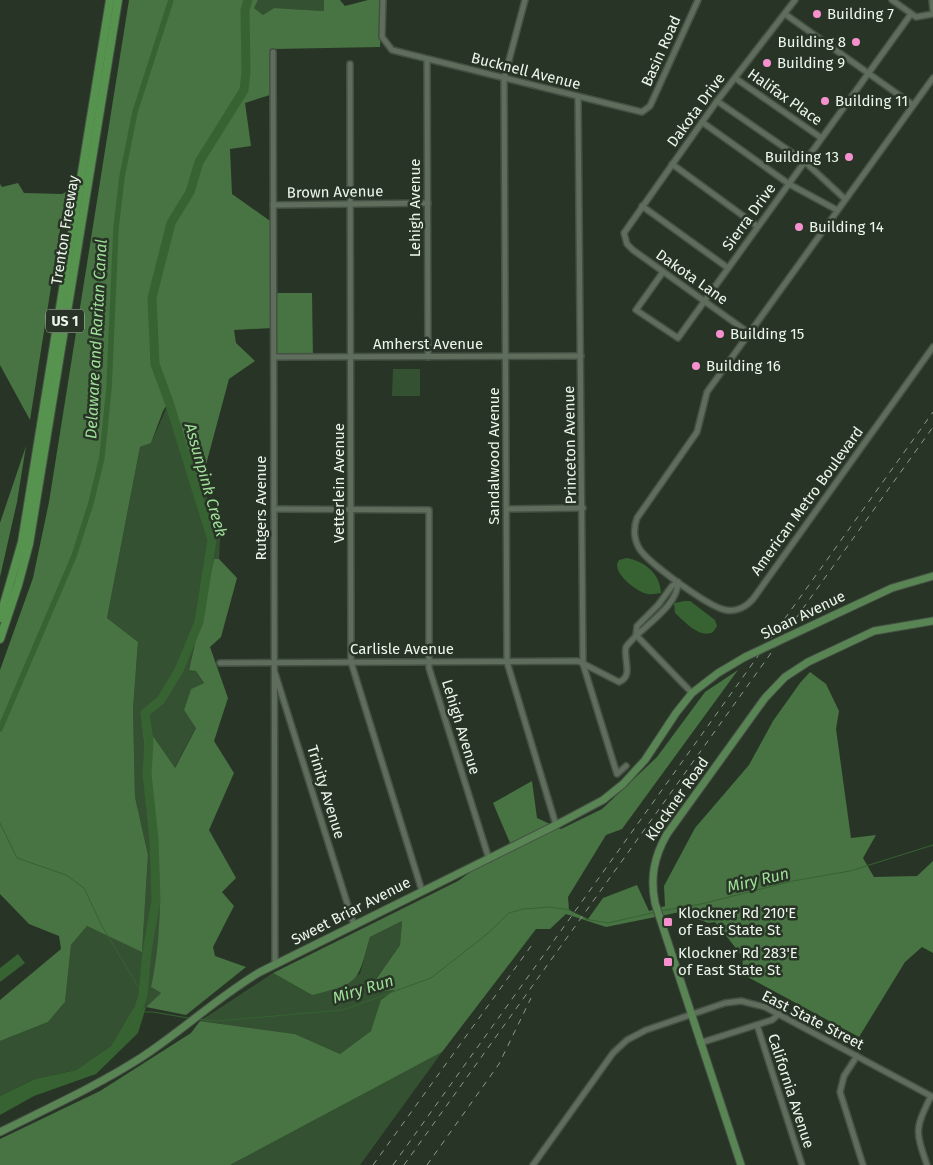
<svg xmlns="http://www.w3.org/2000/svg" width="933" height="1165" font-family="'Fira Sans',sans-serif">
<rect width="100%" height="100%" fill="#283526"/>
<g fill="#345231">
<path d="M258 0H324V11L274 8 263 15 254 8Z"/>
<path d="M393 369H420V396H392Z"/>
<path d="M170 400 182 434V457L189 477 200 487 221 518 219 559H214L189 669 196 671 204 683 191 689 184 710 196 727 174 769 142 726 159 856V952L151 987 161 993 146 1007 133 1010 111 1046 76 1070 35 1079 0 1096V1041L48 1022 65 1002 71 945 87 926 142 951 148 855 135 797 133 709 138 642 107 618 140 447 151 443Z"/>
<path d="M402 921 400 945 367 991 396 989 371 1031 340 1054 295 1034 200 1021 273 973 312 995 360 974 370 937Z"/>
<path d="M442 1052 360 1165H230Z"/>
</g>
<g fill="#487343">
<path d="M129 0H258L254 8 263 15 274 8 324 11V0H340L345 6 368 0H382L380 47 274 49 270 95 245 103 251 146 230 149 232 194 273 223V293H312L313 360H273V328L234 330 236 343 255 361 229 379 200 487 189 477 182 457V434L170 400 163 411 151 443 140 447 107 618 138 642 133 709 135 797 148 855 142 952 87 926 71 945 65 1002 48 1022 0 1041V1000L61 949 59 936 29 924 0 894V670L33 578 49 502Z"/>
<path d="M18 183 24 193 62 194 66 192 30 420 0 365V184L2 187Z"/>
<path d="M26 446 17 502 0 577V523Z"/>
<path d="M214 559H219L237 578 221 637 210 647 228 698 214 741 234 773 209 830 236 878 222 892 234 906 213 947 215 956 246 967 186 1015 146 1007 161 993 151 987C170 901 153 812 142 726L143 722 175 768 196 728 184 710 191 689 204 683 196 671 189 670Z"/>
<path d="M738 670 622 829 606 835 568 897 569 910 588 919 603 898 637 885 649 911 665 906 664 886 695 828 749 765 773 721 800 683 810 672 826 684 839 711 836 729 851 838 876 835 863 858 874 877 917 876 933 861V953L922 947 905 962 859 1037 742 974 743 957 715 922 708 923 680 912 606 927 566 914 550 929H536L442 1052 230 1165H0V1139L100 1091 191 1033 200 1021 295 1034 340 1054 371 1031 381 1000 395 990 367 992 400 945 402 921 370 937C357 983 360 983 312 995L273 973 458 881 510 843 493 803 532 781 537 818 561 829 602 809 657 757 705 692Z"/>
</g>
<g fill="#376232">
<path d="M627 558C645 562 660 573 661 593 657 593 653 595 648 594 637 592 616 576 617 564L619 560Z"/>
<path d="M685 601H690L715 620 717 626 713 632C700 639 685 622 675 613L674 603Z"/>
<path d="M18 954 25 963 0 982V968Z"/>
<path d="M146 1007 138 1033 96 1074 34 1096 0 1115V1096L35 1079 76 1070 111 1046 133 1009Z"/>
</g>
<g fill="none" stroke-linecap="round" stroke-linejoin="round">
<g stroke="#376232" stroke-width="1">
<path d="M0 823 17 858 66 875 84 888 102 926 143 995"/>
<path d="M660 911 701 904 793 881 850 871 933 845"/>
<path d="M585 919 608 923 656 912"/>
<path d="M145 1012H153L188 1018"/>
<path d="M197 1019 216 1021 343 1010 431 978 487 934 509 913 523 909 550 907 570 910"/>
</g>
<path stroke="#376232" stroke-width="5.5" d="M0 729 74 556 91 503 102 457 109 388 116 228 122 177 135 112 171 0"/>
<path stroke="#376232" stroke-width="9" d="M135 1020 143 995 147 951 156 901 154 839 147 774 149 741 145 713 161 700 179 670 199 622 212 540 169 402 155 364 152 298 171 223 190 192 199 162 244 90 246 72 245 10 248 0"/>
<g stroke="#455144" stroke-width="8">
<g id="minor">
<path d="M383 0 382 37 392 50 642 112 650 106 698 0"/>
<path d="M525 0 504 79 507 662 556 825"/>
<path d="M892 0 916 17 933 14"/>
<path d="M932 0 933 11"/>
<path d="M785 14 913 105"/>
<path d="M273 52 275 965"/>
<path d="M427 59 428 357"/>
<path d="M350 64 351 662 422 891"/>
<path d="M735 78 820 137"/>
<path d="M933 78 707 392 697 432 637 518C633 529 634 539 639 548 647 562 710 608 726 610 736 612 746 607 753 599L933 347"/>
<path d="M578 98 583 664 617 774 626 766"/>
<path d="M717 101 804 161 845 199"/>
<path d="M702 122 789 184 837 210"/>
<path d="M672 164 757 226"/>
<path d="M273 205 428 203"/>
<path d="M642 206 728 268"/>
<path d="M663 272 636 310 678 338 911 14"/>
<path d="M749 333 633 250 627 244 624 233 717 101 795 0"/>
<path d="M274 357 581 356"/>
<path d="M274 509 429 510V668L489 859"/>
<path d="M507 509 583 508"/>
<path d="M636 635 692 693"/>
<path d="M636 635 637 626 658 605 672 586 678 582"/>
<path d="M220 663 578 661 619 682C634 676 623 659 626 647 639 628 678 608 678 582"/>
<path d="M275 673 354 925"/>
<path d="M757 1025 802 1165"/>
<path d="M700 1043 772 1020 779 1014"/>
<path d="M857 1056 844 1076 840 1092 863 1165"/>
<path d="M533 1165 613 1053 627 1040 646 1030 725 1003 741 1001 765 1007 933 1097"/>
<path d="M927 1165C915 1130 915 1129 931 1096"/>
</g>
</g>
<g stroke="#455144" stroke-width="9">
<g id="major">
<path d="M832 616 892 588 933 576"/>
<path d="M0 1132C48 1108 97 1086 142 1057 183 1030 218 997 260 972L556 825 603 800 623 784 645 760 676 713 692 693 718 673 745 657"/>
<path d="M741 1165 655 903C650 877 654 857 667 834L765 698 785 677 808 662 874 631 933 621"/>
</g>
</g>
<g stroke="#455144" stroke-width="10">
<g id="highway">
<path d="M0 618 22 542 110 0"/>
<path d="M0 639 18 585 29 544 118 0"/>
</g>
</g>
<use href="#minor" stroke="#5e6d5c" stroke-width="5"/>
<use href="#major" stroke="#598454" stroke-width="7"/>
<use href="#highway" stroke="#55934f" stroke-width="8"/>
<g stroke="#8d988c" stroke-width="1" stroke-dasharray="6 6" stroke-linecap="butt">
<path d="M373 1165 534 942"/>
<path d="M393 1165 933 412"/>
<path d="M404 1165 933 427"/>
<path d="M427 1165 499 1064 531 998"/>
</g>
<g stroke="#455144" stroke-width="9" stroke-linecap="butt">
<path id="major-bridge" d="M745 657 832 616"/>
</g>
<use href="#major-bridge" stroke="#598454" stroke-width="7"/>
</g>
<g fill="#f690cf" stroke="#283526" stroke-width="2">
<circle cx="817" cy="14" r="5"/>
<circle cx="856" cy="42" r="5"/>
<circle cx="767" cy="63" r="5"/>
<circle cx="825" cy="101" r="5"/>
<circle cx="849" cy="157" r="5"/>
<circle cx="799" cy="227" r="5"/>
<circle cx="720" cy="334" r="5"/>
<circle cx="696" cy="366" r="5"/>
<rect x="663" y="917" width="10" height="10" rx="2.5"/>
<rect x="663" y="957" width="10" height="10" rx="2.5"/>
</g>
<g text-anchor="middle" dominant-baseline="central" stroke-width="5" stroke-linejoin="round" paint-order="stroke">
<rect fill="#283526" stroke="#b2bcb1" stroke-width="1" x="46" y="309.5" width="38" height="23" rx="4"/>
<g font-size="14" font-weight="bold" fill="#edf6ec">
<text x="65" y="321">US 1</text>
</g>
<g font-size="15" fill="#edf6ec" stroke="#283526" text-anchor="start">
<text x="827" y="14">Building 7</text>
<text x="846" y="42" text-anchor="end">Building 8</text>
<text x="777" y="63">Building 9</text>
<text x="835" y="101">Building 11</text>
<text x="839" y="157" text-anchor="end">Building 13</text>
<text x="809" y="227">Building 14</text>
<text x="730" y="334">Building 15</text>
<text x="706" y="366">Building 16</text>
<text x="678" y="913">Klockner Rd 210'E<tspan x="678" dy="17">of East State St</tspan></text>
<text x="678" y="953">Klockner Rd 283'E<tspan x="678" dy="17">of East State St</tspan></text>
</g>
<g font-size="15" fill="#edf6ec" stroke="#283526">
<text transform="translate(661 51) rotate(-66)">Basin Road</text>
<text transform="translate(526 71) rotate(14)">Bucknell Avenue</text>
<text transform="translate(785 97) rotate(35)">Halifax Place</text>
<text transform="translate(696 110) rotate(-54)">Dakota Drive</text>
<text transform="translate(335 192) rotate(-1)">Brown Avenue</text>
<text transform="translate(415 208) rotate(-90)">Lehigh Avenue</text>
<text transform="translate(749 217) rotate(-54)">Sierra Drive</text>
<text transform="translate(65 230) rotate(-81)">Trenton Freeway</text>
<text transform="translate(692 277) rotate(35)">Dakota Lane</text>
<text x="428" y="344">Amherst Avenue</text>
<text transform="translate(570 445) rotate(-91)">Princeton Avenue</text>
<text transform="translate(494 456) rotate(-90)">Sandalwood Avenue</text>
<text transform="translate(339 483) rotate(-90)">Vetterlein Avenue</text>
<text transform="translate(807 501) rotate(-54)">American Metro Boulevard</text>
<text transform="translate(261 508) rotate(-90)">Rutgers Avenue</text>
<text transform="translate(803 615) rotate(-26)">Sloan Avenue</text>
<text x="402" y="649">Carlisle Avenue</text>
<text transform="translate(461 727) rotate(73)">Lehigh Avenue</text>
<text transform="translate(326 792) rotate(73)">Trinity Avenue</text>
<text transform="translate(677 799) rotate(-55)">Klockner Road</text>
<text transform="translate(351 911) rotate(-27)">Sweet Briar Avenue</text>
<text transform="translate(813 1020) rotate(27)">East State Street</text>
<text transform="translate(791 1091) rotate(72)">California Avenue</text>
</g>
<g font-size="16" font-style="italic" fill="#9fe098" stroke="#283526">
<text transform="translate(96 339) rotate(-87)">Delaware and Raritan Canal</text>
<text transform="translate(206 480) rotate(74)">Assunpink Creek</text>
<text transform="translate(758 880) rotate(-13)">Miry Run</text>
<text transform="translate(363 989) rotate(-17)">Miry Run</text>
</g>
</g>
</svg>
